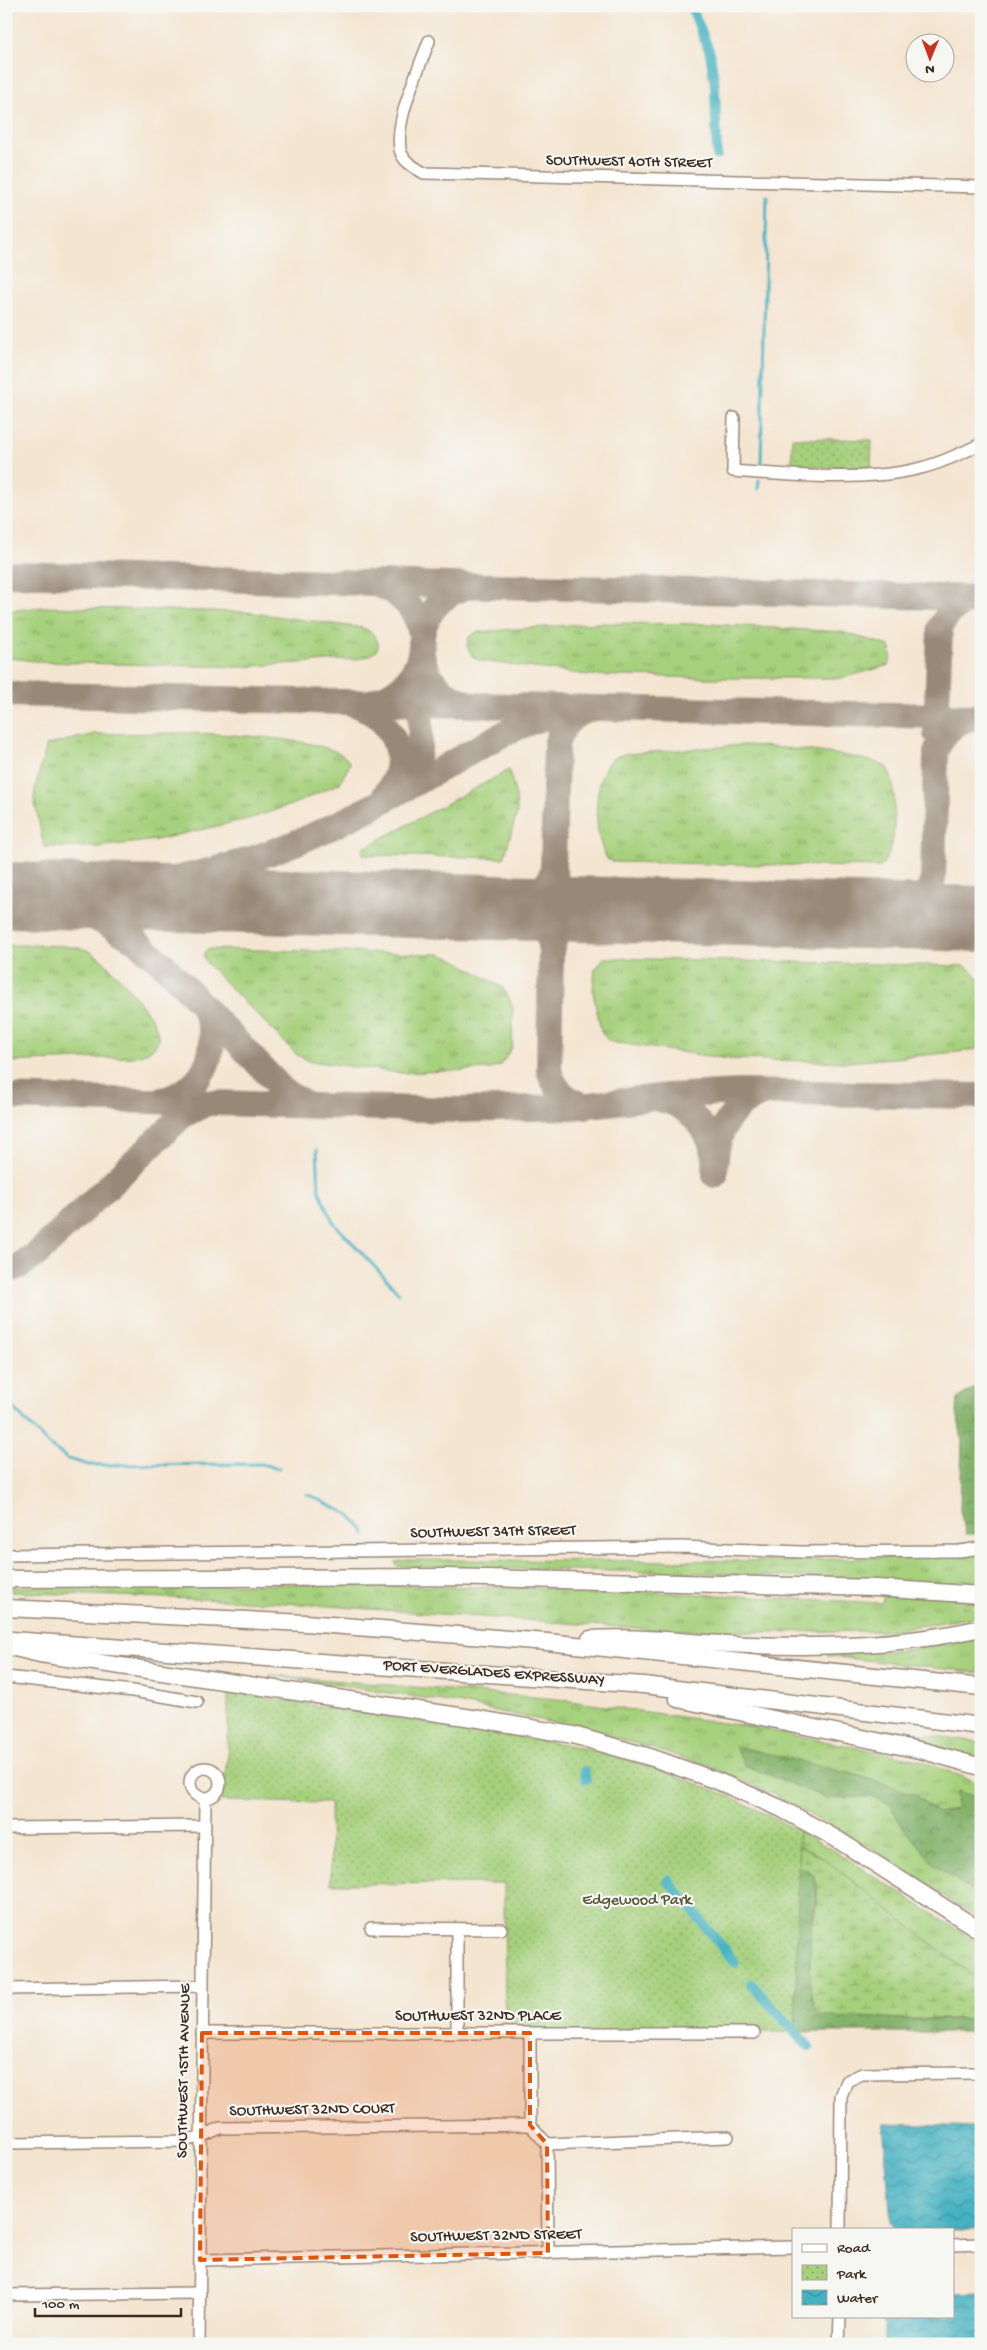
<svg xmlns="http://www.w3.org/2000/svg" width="987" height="2350" font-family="'Gochi Hand',sans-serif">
<defs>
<pattern id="grass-tufts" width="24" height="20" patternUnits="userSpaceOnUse" patternTransform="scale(1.25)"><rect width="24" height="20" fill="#a6d07c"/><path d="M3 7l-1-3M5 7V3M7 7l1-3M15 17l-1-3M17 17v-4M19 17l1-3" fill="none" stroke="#88a965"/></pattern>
<pattern id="forest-crowns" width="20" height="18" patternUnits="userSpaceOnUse" patternTransform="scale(1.25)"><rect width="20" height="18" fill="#84b26c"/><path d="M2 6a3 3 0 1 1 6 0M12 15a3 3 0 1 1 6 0" fill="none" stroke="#6d9158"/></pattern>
<pattern id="wetland-marsh" width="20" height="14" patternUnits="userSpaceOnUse" patternTransform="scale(1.25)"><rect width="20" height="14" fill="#a6d07c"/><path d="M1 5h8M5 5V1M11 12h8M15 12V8" fill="none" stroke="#88a965"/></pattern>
<pattern id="park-dots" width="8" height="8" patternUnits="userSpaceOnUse" patternTransform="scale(1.25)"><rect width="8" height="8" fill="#a6d07c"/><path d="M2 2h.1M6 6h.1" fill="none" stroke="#88a965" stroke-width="1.8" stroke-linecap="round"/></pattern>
<pattern id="water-waves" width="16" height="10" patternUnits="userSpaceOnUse" patternTransform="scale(1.25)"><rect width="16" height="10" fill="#45b2c2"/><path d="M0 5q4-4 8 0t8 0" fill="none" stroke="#3b919d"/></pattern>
</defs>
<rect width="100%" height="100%" fill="#f6f6f2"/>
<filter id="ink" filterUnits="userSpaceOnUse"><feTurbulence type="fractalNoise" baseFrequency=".02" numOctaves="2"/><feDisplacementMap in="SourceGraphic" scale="10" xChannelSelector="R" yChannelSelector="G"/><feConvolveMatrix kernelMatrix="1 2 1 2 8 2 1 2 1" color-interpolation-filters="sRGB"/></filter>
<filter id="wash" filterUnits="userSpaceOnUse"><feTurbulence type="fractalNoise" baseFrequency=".0096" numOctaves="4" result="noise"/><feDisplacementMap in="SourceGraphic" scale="20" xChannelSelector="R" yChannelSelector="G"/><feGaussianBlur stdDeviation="1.12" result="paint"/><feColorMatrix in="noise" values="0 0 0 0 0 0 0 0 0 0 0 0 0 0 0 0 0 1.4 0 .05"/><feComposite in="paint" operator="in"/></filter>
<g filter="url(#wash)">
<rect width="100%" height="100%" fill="#f4e5d1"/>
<g fill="url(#grass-tufts)" stroke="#707d4d">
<path d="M43 607 246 612 363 628C374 632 386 646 371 655 367 657 360 658 356 659L239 667 40 662 6 657V611Z"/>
<path d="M597 623 709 624 842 632 890 646 891 657 889 665 843 678H706L588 675 481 661 473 657 467 646 469 637 477 632Z"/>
<path d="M184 733C211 734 342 736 350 764L340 783 296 803 252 818 156 840 98 847H44L34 799 36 784 47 745 95 734Z"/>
<path d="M744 745C766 746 876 755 887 768 895 779 894 800 894 813 895 831 893 854 880 867L612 862 607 859C594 838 593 788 606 766 610 759 617 756 625 754Z"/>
<path d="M509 770 516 796 517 813 504 858 364 855 362 849Z"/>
<path d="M6 945C30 946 65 943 87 950 100 954 126 985 134 995 152 1019 179 1047 132 1057L6 1062Z"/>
<path d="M209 949 439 954 454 959 503 988 510 1000 513 1009 512 1047 501 1065 490 1069 401 1073 309 1061 297 1055 208 965 204 958V952Z"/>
<path d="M604 958 966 966 981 980V1048L968 1051 849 1062 729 1059 617 1043 609 1041 601 1032 593 992 595 969Z"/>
<path d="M981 1554V1616L885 1631 744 1632 649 1629 272 1602 11 1592V1587L295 1584 595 1589 882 1603 887 1579 864 1580 701 1573 397 1566 395 1562 407 1560 783 1561Z"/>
<path d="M981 1638V1673L828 1656 827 1653 908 1650Z"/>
<path d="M270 1675 556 1699 758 1728 920 1760 981 1784V1921L868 1845 860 1844 779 1797 705 1764 589 1730 462 1704Z"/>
<path d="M888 1730 981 1742V1761L888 1732Z"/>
<path d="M799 1831 835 1851 981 1945V1983L822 1857 798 1846Z"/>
</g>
<g fill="url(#forest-crowns)" stroke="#606e45">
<path d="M981 1384V1534H966L960 1510 962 1440 957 1412 958 1398Z"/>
<path d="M735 1746 860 1776 914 1794 938 1813 956 1809 957 1791 981 1799V1897L936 1866 901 1825 890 1804 871 1797 826 1798 744 1765Z"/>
<path d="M798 1867 808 1870 814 1876 817 1890 811 1936 812 1999 857 2017 928 2020 981 2018V2032H795Z"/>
</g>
<path fill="url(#wetland-marsh)" stroke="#707d4d" d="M798 1846 822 1857 981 1983V2018C940 2020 899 2019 858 2017 847 2017 831 2019 820 2014 808 2008 810 1951 811 1937 811 1918 823 1895 814 1876 811 1870 804 1869 798 1867Z"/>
<g fill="url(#park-dots)" stroke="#707d4d">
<path d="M792 438 872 440 871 468 792 466Z"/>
<path d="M228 1692 470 1729 564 1744 609 1754 666 1772 732 1797 799 1831 795 2032 505 2033 504 1883 331 1884 330 1803 221 1801 228 1755Z"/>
</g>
<g fill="url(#water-waves)" stroke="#406e70">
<path d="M883 2124 981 2127V2230L894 2229 891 2222Z"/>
<path d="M981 2292V2344H884V2316H953V2293Z"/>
</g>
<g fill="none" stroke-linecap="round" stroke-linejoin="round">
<g stroke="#45b2c2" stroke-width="3">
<path d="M761 464 767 196"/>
<path d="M758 489 759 480"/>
<path d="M317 1150 319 1190 333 1222 399 1293"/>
<path d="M6 1401 49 1445 68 1459 89 1465 262 1464 279 1469"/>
<path d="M307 1494 348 1514 364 1530 365 1535"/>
</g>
<g stroke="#45b2c2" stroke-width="10">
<path d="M691 6 710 53 715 86 717 155"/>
<path d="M584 1771 586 1779"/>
<path d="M668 1880 735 1963"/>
<path d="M751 1984 809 2047"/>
</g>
<g stroke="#988878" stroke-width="26">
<path d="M6 574 981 598"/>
<path d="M6 694 981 717"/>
<path d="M373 701C436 684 438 603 375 584"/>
<path d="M468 703C405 685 406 602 470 586"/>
<path d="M354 704C392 716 412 759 386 793"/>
<path d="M589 710C571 714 561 728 556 745L553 869 557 883 573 901 587 906 612 910"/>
<path d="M936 733 940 628C947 612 959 603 976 598"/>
<path d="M399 789C427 763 420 722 420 687"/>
<path d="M6 881 26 896"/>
<path d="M31 896 83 912 105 923 136 941 164 965 284 1091 305 1104"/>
<path d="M71 897C136 887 198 877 260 856 347 827 427 775 507 732L533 721 558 714"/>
<path d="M505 907C532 915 547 920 551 951"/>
<path d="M505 907C532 903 545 897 553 869"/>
<path d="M886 916C910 912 926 904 933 879L936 753C942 733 953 723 973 717"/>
<path d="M974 918 981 920"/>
<path d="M6 1097 457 1110 572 1107 667 1096 740 1092 981 1096"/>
<path d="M658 1099C688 1103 709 1128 715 1157"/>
<path d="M162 1100C205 1090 224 1046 203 1008"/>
<path d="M587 1106C567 1100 555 1091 549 1070L551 951C558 922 576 914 604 911"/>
<path d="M715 1175C715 1136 726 1106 766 1093"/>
<path d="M6 1271 18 1267 36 1255 183 1115 207 1103"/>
</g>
<path stroke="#988878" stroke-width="66" d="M6 895 981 919"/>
</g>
</g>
<g filter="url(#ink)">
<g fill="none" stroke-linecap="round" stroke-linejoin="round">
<g stroke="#988878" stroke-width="14">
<g id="minor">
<path d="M429 41C419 69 395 119 400 149 402 161 414 167 424 173L981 187"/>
<path d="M734 418 733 471C788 475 863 482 917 469 939 464 960 454 981 444"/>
<path d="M6 1555 681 1547 801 1552 959 1551 981 1548"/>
<path d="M6 1677 133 1691 197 1702"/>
<circle cx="205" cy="1783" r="15"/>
<path d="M6 1828 205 1826"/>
<path d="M371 1928 501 1929"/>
<path d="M6 1989 202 1986"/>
<path d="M202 2033H754"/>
<path d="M457 2033V1929"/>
<path d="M530 2033V2125L547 2144 548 2253"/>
<path d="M6 2143 183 2141 200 2137 220 2128 530 2125"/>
<path d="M547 2144 728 2137"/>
<path d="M840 2229 841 2096 847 2081 862 2074 981 2073"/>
<path d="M953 2245 981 2244"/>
<path d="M200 2260 793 2247"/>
<path d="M6 2295 200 2293"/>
<path d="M199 2344 205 1798"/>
<path d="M839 2344 840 2316"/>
</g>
</g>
<g stroke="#988878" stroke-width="19">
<g id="highway">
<path d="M6 1579 445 1577 876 1588 981 1595"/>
<path d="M6 1608 305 1623 547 1642 981 1687"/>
<path d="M590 1639C635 1636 681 1642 727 1644 811 1648 898 1647 981 1628"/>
<path d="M11 1640 644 1685 981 1726"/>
<path d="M6 1646 40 1654 479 1719 573 1735 653 1758 720 1782 780 1808 835 1838 981 1931"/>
<path d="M678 1699 924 1751 981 1767"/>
</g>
</g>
<use href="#minor" stroke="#fff" stroke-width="11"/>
<use href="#highway" stroke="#fff" stroke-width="16"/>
</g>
</g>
<path fill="#df570d" fill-opacity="0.2" stroke="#df570d" stroke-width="4" stroke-dasharray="10 6" stroke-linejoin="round" d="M202 2033H530V2125L547 2144 548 2253 200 2260Z"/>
<g text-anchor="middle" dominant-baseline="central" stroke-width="4.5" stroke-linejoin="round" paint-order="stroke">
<g font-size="16" fill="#3b2a1e" stroke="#f6f6f2">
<text transform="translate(629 163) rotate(1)">SOUTHWEST 40TH STREET</text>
<text transform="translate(493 1533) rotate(-1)">SOUTHWEST 34TH STREET</text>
<text transform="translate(494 1674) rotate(4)">PORT EVERGLADES EXPRESSWAY</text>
<text x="478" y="2017">SOUTHWEST 32ND PLACE</text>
<text transform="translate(185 2071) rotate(-89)">SOUTHWEST 15TH AVENUE</text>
<text transform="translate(312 2111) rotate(-1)">SOUTHWEST 32ND COURT</text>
<text transform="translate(496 2237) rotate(-1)">SOUTHWEST 32ND STREET</text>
</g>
<g font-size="16" fill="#565436" stroke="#f6f6f2">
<text x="637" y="1901">Edgewood Park</text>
</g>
</g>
<rect width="987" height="2350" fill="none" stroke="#f6f6f2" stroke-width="25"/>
<rect x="792" y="2228" width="162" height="90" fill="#f6f6f2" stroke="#aba49d"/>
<rect x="802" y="2244" width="25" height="8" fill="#ffffff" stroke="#aba49d"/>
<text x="837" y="2252" font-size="15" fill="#3b2a1e">Road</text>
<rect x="802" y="2265" width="25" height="15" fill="url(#park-dots)" stroke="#aba49d"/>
<text x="837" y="2278" font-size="15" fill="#3b2a1e">Park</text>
<rect x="802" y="2290" width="25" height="15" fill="url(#water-waves)" stroke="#aba49d"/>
<text x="837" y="2302" font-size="15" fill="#3b2a1e">Water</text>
<g transform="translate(930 58) rotate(181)"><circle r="24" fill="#f6f6f2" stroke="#aba49d"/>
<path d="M0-4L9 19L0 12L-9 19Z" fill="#c8321e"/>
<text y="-8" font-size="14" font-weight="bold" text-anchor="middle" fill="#3b2a1e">N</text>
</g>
<path d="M35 2308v8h146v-8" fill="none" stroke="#3b2a1e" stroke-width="2.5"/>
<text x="42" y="2308" font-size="15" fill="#3b2a1e" stroke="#f6f6f2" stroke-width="4" paint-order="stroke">100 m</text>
</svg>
